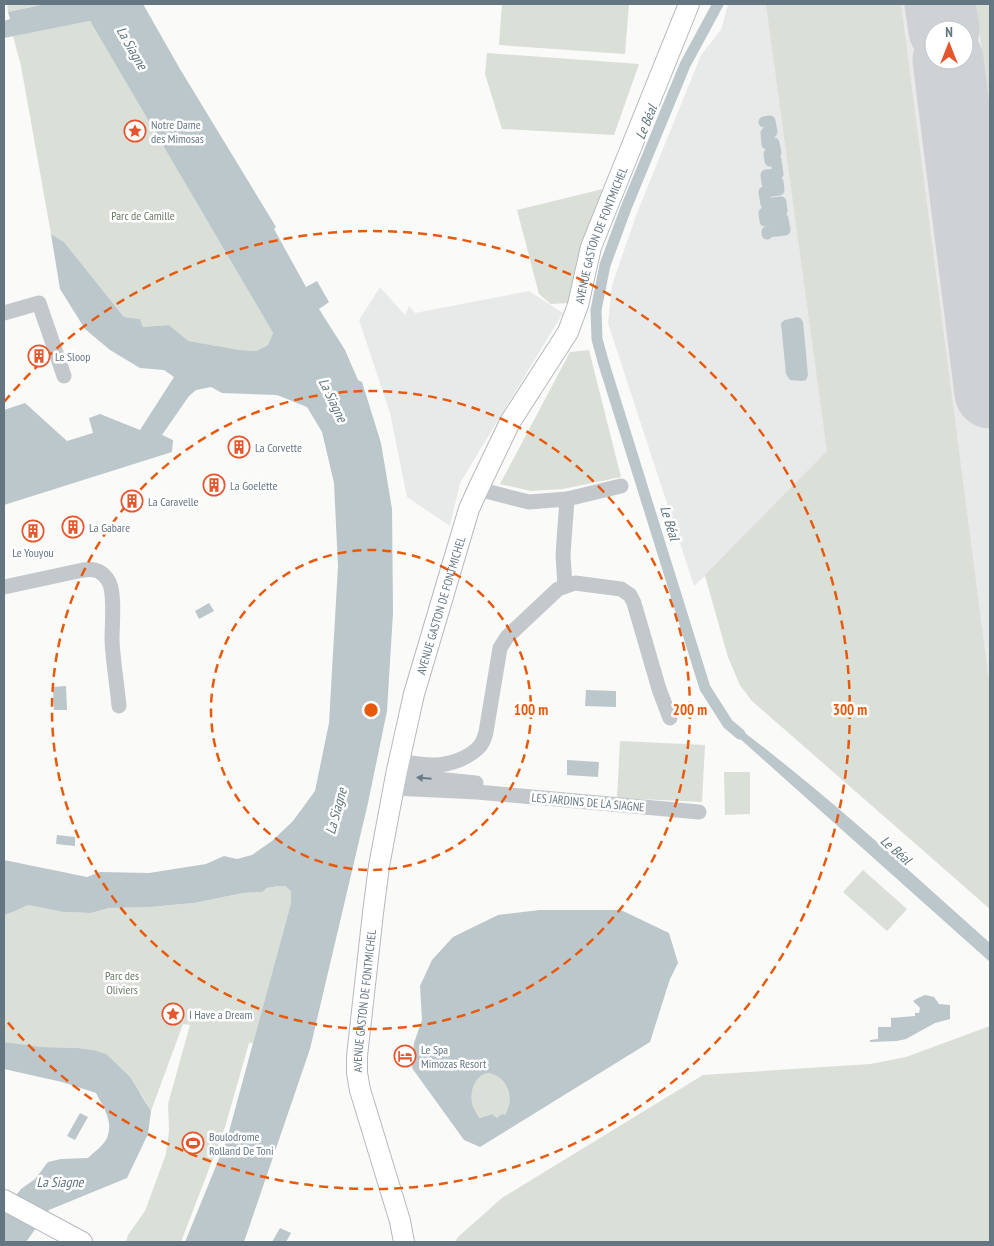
<svg xmlns="http://www.w3.org/2000/svg" width="994" height="1246" font-family="'PT Sans Narrow',sans-serif">
<rect width="100%" height="100%" fill="#fafaf8"/>
<g fill="#e8e9e9" fill-rule="evenodd">
<path d="M728 4H990V909L873 805 752 701 740 685 728 657 705 576 694 586 608 323 612 285 637 213 701 55 721 30ZM934 30H964V60H934Z"/>
<path d="M380 287 405 315 409 306 415 313 529 291 563 313 460 483 450 526 407 497 390 413 359 320Z"/>
</g>
<g fill="#dadfd7">
<path d="M7 4H46L8 12Z"/>
<path d="M502 4H629L625 54 499 45Z"/>
<path d="M766 4H901L990 690V909L752 701 740 685 728 657 705 575 827 451Z"/>
<path d="M976 4H990V113V111Z"/>
<path d="M90 21 273 333 268 345 256 351 240 350 187 341 169 325 143 327 140 319 124 317 64 242 51 234 21 66 13 36Z"/>
<path d="M487 53 639 64 614 135 502 129 485 74Z"/>
<path d="M603 189 597 211 577 259 569 303 551 304 539 294 517 210Z"/>
<path d="M589 350 621 477 563 489 531 491 500 484 570 352Z"/>
<path d="M620 741 705 745 702 802 617 798Z"/>
<path d="M724 772H750V814L725 815Z"/>
<path d="M863 870 907 909 887 931 843 892Z"/>
<path d="M278 886H285L291 891V903L253 1043H249L225 1127 181 1242H126L128 1235 145 1211 166 1154 169 1131 168 1104 190 1025 183 1024 151 1111 142 1095 93 1050 78 1048 42 1047 4 1042V915L13 912 28 905 63 912 91 913 109 908 150 907 194 903 243 893 261 892 267 888Z"/>
<path d="M990 1026V1242H455L458 1237 502 1198 703 1075 870 1064 906 1057Z"/>
<path d="M488 1073C503 1075 511 1089 509 1104 509 1107 508 1113 505 1115 504 1116 497 1118 497 1118L492 1114 481 1118C477 1113 473 1109 472 1103 470 1090 475 1076 488 1073Z"/>
</g>
<g fill="#bbc7cb" fill-rule="evenodd">
<path d="M46 4H143L180 69 276 227 274 229 306 287 317 281 329 302 319 309 345 350 358 380 362 382 381 443 392 509 393 613 387 711 368 803 310 1049 244 1242H185L227 1139 291 903V891L285 886H278L267 888 262 892 243 893 194 903 150 907 109 908 91 913 63 912 28 905 13 912 4 915V860L87 877 100 872 149 873 206 864 224 856 237 859 252 855 272 841 293 821 315 791 329 723 338 566 334 483 322 432 307 407 277 395 222 393 211 387 196 390 189 396 162 435 173 440 172 452 4 505V410L25 403 67 441 93 433 89 418 100 414 140 430 174 377 164 370 140 368 110 350 85 329 60 289 51 234 64 242 124 317 140 319 143 327 169 325 188 341 240 350 256 351 268 345 273 333 90 21 4 38V21L10 19 8 12Z"/>
<path d="M798 317 801 319 803 322 808 375 806 380 801 381 790 380 786 374 781 323 785 320Z"/>
<path d="M209 603 214 611 199 619 195 611Z"/>
<path d="M66 686 67 710H54L53 687Z"/>
<path d="M586 690 616 691V707L585 706Z"/>
<path d="M728 724H733C823 791 906 868 990 943V962L729 729Z"/>
<path d="M567 760 599 762 598 777 567 775Z"/>
<path d="M57 835 75 837V846L56 844Z"/>
<path d="M540 910H621L669 933 678 963 670 979 650 1042 480 1147 464 1140 412 1068 414 1043 422 1020 420 986 432 960 453 937 498 915ZM488 1073C508 1076 515 1099 505 1115L502 1114 497 1118 492 1114 480 1118C477 1113 473 1109 472 1103 470 1090 475 1076 488 1073Z"/>
<path d="M925 995 934 997 939 1004 950 1005V1019L935 1023 906 1039 897 1041 870 1042V1040L878 1039V1027H891V1018L915 1016V1013H919L920 1008 913 1001 918 998Z"/>
<path d="M4 1042 42 1047 78 1048 93 1050 106 1054 130 1077 151 1111 148 1134 127 1178 49 1210 26 1242H4V1210L21 1189 35 1179 48 1162 61 1159 88 1158C94 1152 104 1145 107 1138 114 1121 103 1107 96 1093L62 1082 4 1069Z"/>
<path d="M80 1113 88 1117 75 1140 67 1136Z"/>
<path d="M280 1228 291 1233 286 1242H272Z"/>
</g>
<g fill="none" stroke-linecap="round" stroke-linejoin="round">
<g stroke="#bbc7cb" stroke-width="11">
<path d="M718 4 685 65 626 208 605 265 596 310 597 339 603 361 705 688 728 724 740 734"/>
<path d="M764 122 770 121 772 132 766 133 767 144 774 143 776 153 769 154 770 161 776 160 778 174 766 175 767 183 778 182 779 190 764 192 766 204 781 202 782 211 764 213 765 221 783 219 785 230 767 232V234"/>
</g>
<g stroke="#ced2d4" stroke-width="29">
<path d="M955 115 966 138 976 149 990 158"/>
<path d="M970 237C972 215 972 192 990 177"/>
</g>
<g stroke="#ced2d4" stroke-width="71">
<path d="M940 4 944 30"/>
<path d="M948 60 990 393"/>
</g>
<g stroke="#b5babe" stroke-width="22">
<g id="major">
<path d="M4 1200 82 1242"/>
<path id="s1" d="M404 1242 400 1221 360 1090 357 1073V1056L373 913 379 866 396 775 414 694 463 529 469 509 478 489 510 422 568 332 578 305 591 247 689 4"/>
</g>
</g>
<g stroke="#c3c8cc" stroke-width="15">
<path d="M4 313 39 303 64 376"/>
<path d="M478 489 529 502 567 499 621 486"/>
<path d="M565 586 563 555 567 499"/>
<path d="M4 587 83 570C95 568 103 571 109 582 115 593 112 625 112 640 113 662 117 684 119 706"/>
<path d="M399 761C410 763 422 765 434 765 450 765 469 758 480 746 483 742 485 737 486 732L500 648 507 637 558 589 575 583 621 589 630 595 634 603 659 689 670 718"/>
<path d="M396 775 476 783"/>
<path d="M393 788 477 792 699 812"/>
</g>
<use href="#major" stroke="#fff" stroke-width="20"/>
</g>
<defs><path id="oneway-solid" d="M-6-.8H1V-3.2L6.5 0L1 3.2V.8H-6Z" transform="scale(1.25)"/></defs>
<use fill="#6a7a87" href="#oneway-solid" transform="translate(424 778) rotate(-175)"/>
<g fill="none" stroke="#e8590c" stroke-width="2.5" stroke-dasharray="9 6">
<circle cx="371" cy="710" r="160"/>
<circle cx="371" cy="710" r="319"/>
<path d="M4 402A479 479 0 1 1 4 1018"/>
</g>
<defs>
<g id="sight-ring" transform="scale(1.125)"><circle r="9.5" fill="#fff" stroke="#e4572e" stroke-width="1.5"/><path d="M0-6L1.8-2.2L6-1.7L2.9 1.2L3.7 5.4L0 3.3L-3.7 5.4L-2.9 1.2L-6-1.7L-1.8-2.2Z" fill="#e4572e"/></g>
<g id="building-ring" transform="scale(1.125)"><circle r="9.5" fill="#fff" stroke="#e4572e" stroke-width="1.5"/><path d="M-4-6H4V6H1V3H-1V6H-4ZM-2.5-4.3h1.7v1.8h-1.7ZM.8-4.3h1.7v1.8H.8ZM-2.5-1h1.7V.8h-1.7ZM.8-1h1.7V.8H.8Z" fill="#e4572e"/></g>
<g id="hotel-ring" transform="scale(1.125)"><circle r="9.5" fill="#fff" stroke="#e4572e" stroke-width="1.5"/><path d="M-6-4.5h1.5V1H6V5H4.5V3h-9V5H-6ZM-4 0a1.8 1.8 0 1 1 3.6 0ZM.5 0V-2.5h3Q6-2.5 6 0Z" fill="#e4572e"/></g>
<g id="stadium-ring" transform="scale(1.125)"><circle r="9.5" fill="#fff" stroke="#e4572e" stroke-width="1.5"/><path d="M0-5a6.5 5 0 1 0 0 10a6.5 5 0 1 0 0-10ZM-3.5-1.8h7v3.6h-7Z" fill="#e4572e"/></g>
</defs>
<g fill-rule="evenodd">
<use href="#sight-ring" x="135" y="131"/>
<use href="#building-ring" x="39" y="356"/>
<use href="#building-ring" x="239" y="447"/>
<use href="#building-ring" x="214" y="485"/>
<use href="#building-ring" x="132" y="501"/>
<use href="#building-ring" x="73" y="527"/>
<use href="#building-ring" x="33" y="531"/>
<use href="#sight-ring" x="173" y="1014"/>
<use href="#hotel-ring" x="405" y="1056"/>
<use href="#stadium-ring" x="193" y="1143"/>
</g>
<g text-anchor="middle" dominant-baseline="central" stroke-width="5" stroke-linejoin="round" paint-order="stroke">
<g font-size="12" fill="#657683" stroke="#fff" text-anchor="start">
<text x="151" y="124">Notre Dame<tspan x="151" dy="14">des Mimosas</tspan></text>
<text x="55" y="356">Le Sloop</text>
<text x="255" y="447">La Corvette</text>
<text x="230" y="485">La Goelette</text>
<text x="148" y="501">La Caravelle</text>
<text x="89" y="527">La Gabare</text>
<text x="33" y="552" text-anchor="middle">Le Youyou</text>
<text x="189" y="1014">I Have a Dream</text>
<text x="421" y="1049">Le Spa<tspan x="421" dy="14">Mimozas Resort</tspan></text>
<text x="209" y="1136">Boulodrome<tspan x="209" dy="14">Rolland De Toni</tspan></text>
</g>
<g font-size="12" fill="#687a64" stroke="#fff">
<text x="143" y="215">Parc de Camille</text>
<text x="122" y="975">Parc des<tspan x="122" dy="14">Oliviers</tspan></text>
</g>
<g font-size="12" fill="#657683" stroke="#fff">
<text stroke="none"><textPath href="#s1" startOffset="1058">AVENUE GASTON DE FONTMICHEL</textPath></text>
<text stroke="none"><textPath href="#s1" startOffset="652">AVENUE GASTON DE FONTMICHEL</textPath></text>
<text transform="translate(588 802) rotate(5)">LES JARDINS DE LA SIAGNE</text>
<text stroke="none"><textPath href="#s1" startOffset="248">AVENUE GASTON DE FONTMICHEL</textPath></text>
</g>
<g font-size="14" font-style="italic" fill="#60757c" stroke="#fff">
<text transform="translate(132 48) rotate(60)">La Siagne</text>
<text transform="translate(646 122) rotate(-68)">Le Béal</text>
<text transform="translate(333 400) rotate(64)">La Siagne</text>
<text transform="translate(670 523) rotate(73)">Le Béal</text>
<text transform="translate(336 811) rotate(-75)">La Siagne</text>
<text transform="translate(896 850) rotate(41)">Le Béal</text>
<text x="60" y="1182">La Siagne</text>
</g>
</g>
<circle cx="371" cy="710" r="8" fill="#e8590c" stroke="#fff" stroke-width="2.5"/>
<g font-size="15" text-anchor="middle" font-weight="bold" fill="#e8590c" stroke="#fff" stroke-width="5" stroke-linejoin="round" paint-order="stroke">
<text x="531" y="715">100 m</text>
<text x="690" y="715">200 m</text>
<text x="850" y="715">300 m</text>
</g>
<rect width="994" height="1246" fill="none" stroke="#657683" stroke-width="10"/>
<g transform="translate(949 45)"><circle r="24" fill="#ffffff" stroke="#c1c8cd"/>
<path d="M0-4L9 19L0 12L-9 19Z" fill="#e4572e"/>
<text y="-8" font-size="14" font-weight="bold" text-anchor="middle" fill="#657683">N</text>
</g>
</svg>
